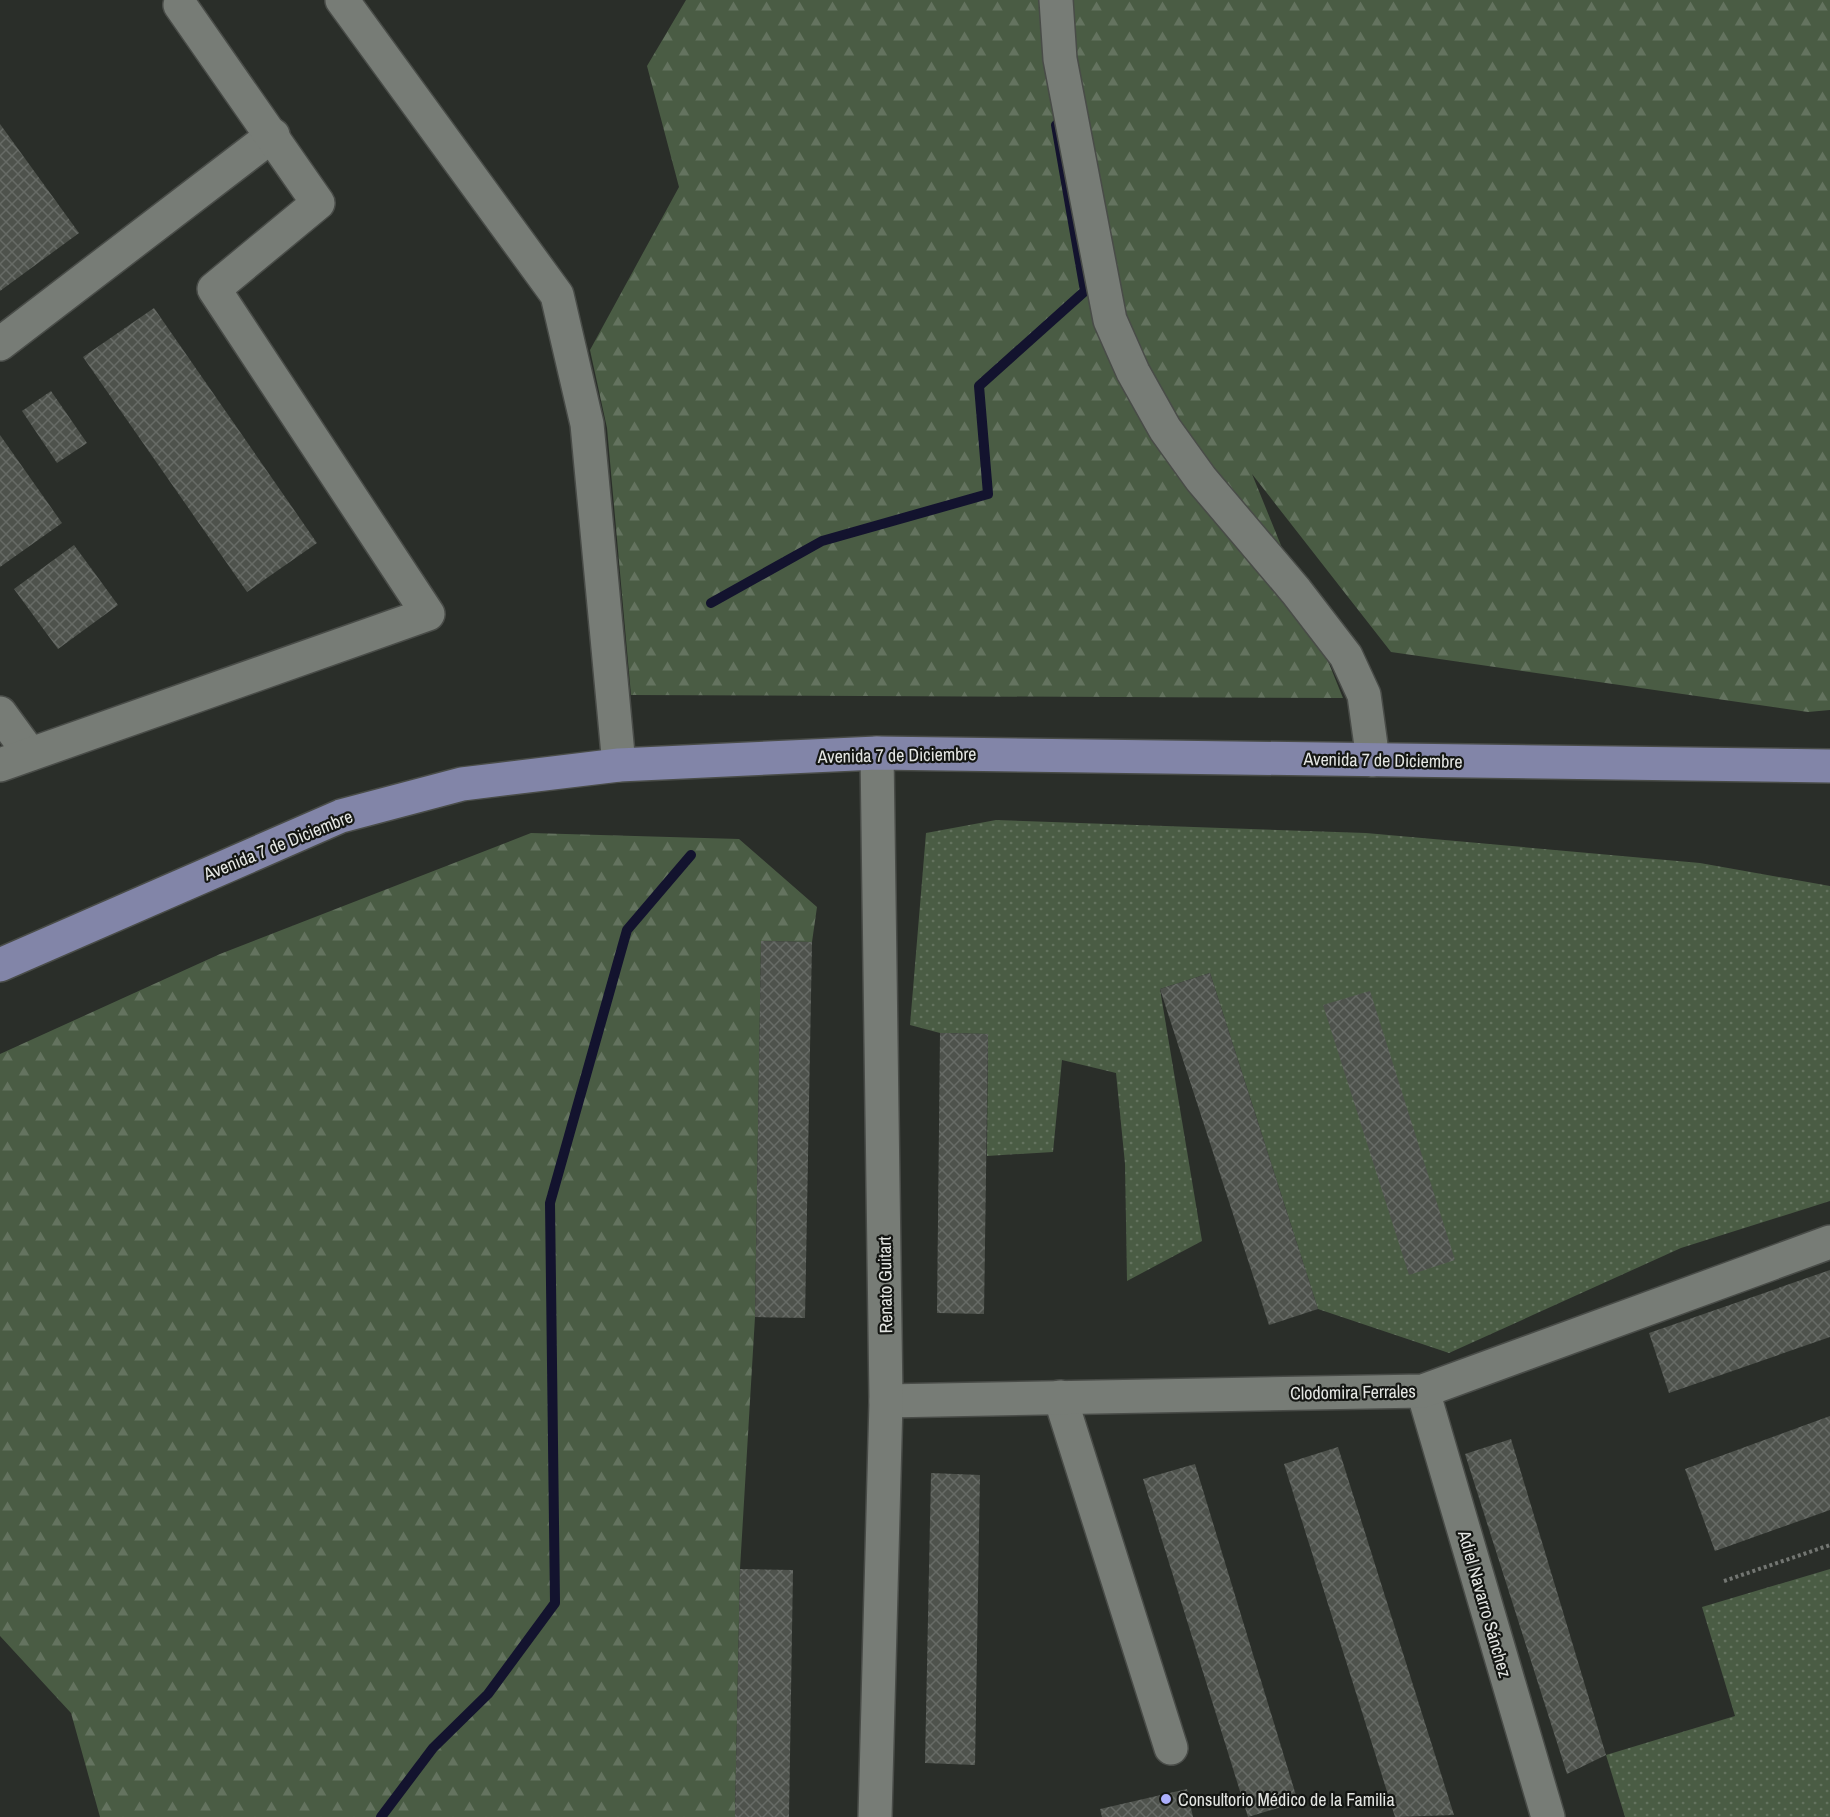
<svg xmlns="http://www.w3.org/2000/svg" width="1830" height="1817" font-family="'Archivo Narrow',sans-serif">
<defs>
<pattern id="green-dots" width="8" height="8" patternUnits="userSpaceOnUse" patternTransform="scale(1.5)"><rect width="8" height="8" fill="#4a5c44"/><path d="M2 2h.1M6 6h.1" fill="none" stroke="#64735f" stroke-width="1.8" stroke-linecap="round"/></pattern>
<pattern id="forest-firs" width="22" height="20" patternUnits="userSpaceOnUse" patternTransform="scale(1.5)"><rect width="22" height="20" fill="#4a5c44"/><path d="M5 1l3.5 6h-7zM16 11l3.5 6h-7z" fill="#64735f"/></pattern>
<pattern id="building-cross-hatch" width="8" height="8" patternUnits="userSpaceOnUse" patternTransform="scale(1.5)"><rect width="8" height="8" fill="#4e524c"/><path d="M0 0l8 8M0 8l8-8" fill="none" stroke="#676b66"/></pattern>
</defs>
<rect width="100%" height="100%" fill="#2a2e29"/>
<g fill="url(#green-dots)">
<path d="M996 820 1366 833 1700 863 1830 886V1201L1681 1248 1449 1353 1318 1309 1210 973 1160 989 1202 1241 1127 1281 1125 1164 1116 1073 1062 1060 1053 1152 987 1156 988 1034 940 1033 910 1025 926 833Z"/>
<path d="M1830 1569V1817H1625L1606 1755 1735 1716 1702 1607Z"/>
</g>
<g fill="url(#forest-firs)">
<path d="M686 0H1830V710L1808 712 1391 652 1252 474 1343 698 631 695 607 428 590 350 679 187 647 66Z"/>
<path d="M531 833 739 839 817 907 812 942 761 941 755 1317 740 1569 735 1817H100L71 1713 0 1636V1054L220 954Z"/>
</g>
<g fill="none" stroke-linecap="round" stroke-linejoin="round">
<g stroke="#13132e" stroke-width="10">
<path d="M711 603 822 541 988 494 979 386 1085 291 1056 125"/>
<path d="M381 1817 433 1748 488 1694 555 1603 550 1203 627 930 691 855"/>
</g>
</g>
<g fill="url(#building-cross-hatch)">
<path d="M0 124 79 233 0 291Z"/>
<path d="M154 308 317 543 247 592 83 357Z"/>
<path d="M51 391 87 443 57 463 22 411Z"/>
<path d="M0 435 62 523 0 567Z"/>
<path d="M74 545 118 605 58 649 14 589Z"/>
<path d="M761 941 812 942 805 1318 755 1317Z"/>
<path d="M1210 973 1318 1309 1269 1325 1160 989Z"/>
<path d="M1370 991 1455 1260 1409 1275 1323 1005Z"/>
<path d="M940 1033 988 1034 984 1314 937 1313Z"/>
<path d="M1830 1270V1337L1669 1393 1649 1333Z"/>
<path d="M1830 1416V1510L1715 1551 1685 1469Z"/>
<path d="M1511 1439 1606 1755 1567 1774 1465 1454Z"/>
<path d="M1338 1447 1454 1815 1395 1817 1284 1464Z"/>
<path d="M1195 1464 1298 1802 1248 1817 1143 1479Z"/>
<path d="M931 1473 980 1475 975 1765 925 1763Z"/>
<path d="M740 1569 793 1570 789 1817H735Z"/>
<path d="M1187 1789 1193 1817H1102L1100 1809Z"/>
</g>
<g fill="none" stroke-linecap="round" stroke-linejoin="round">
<g stroke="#494c48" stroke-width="36">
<g id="minor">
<path d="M342 0 557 295 587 424 619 765"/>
<path d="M1056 0 1060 59 1110 320 1133 372 1165 429 1201 479 1296 591 1346 656 1364 695 1373 760"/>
<path d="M0 344 273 135"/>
<path d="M0 713 30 754"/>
<path d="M0 765 428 614 214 289 318 203 180 5"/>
<path d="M1423 1391 1548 1817"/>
<path d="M1060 1397 1171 1748"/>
<path d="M886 1401 1423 1391 1830 1242"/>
<path d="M875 1817 886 1401 877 753"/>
</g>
</g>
<g stroke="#494c48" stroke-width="36">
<path id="major" d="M0 965 341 816 462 784 619 765 877 753 1830 766"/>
</g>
<path stroke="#737672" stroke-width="4" stroke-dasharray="3 3" stroke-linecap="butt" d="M1724 1581 1830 1545"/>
<use href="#minor" stroke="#777c76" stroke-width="33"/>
<use href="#major" stroke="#8285a8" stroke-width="33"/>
</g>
<circle fill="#acaffb" stroke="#141613" stroke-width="2" cx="1166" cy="1799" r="6"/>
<g text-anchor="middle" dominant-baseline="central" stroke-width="4.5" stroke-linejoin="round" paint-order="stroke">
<g font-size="18" fill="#e4e6e3" stroke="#141613">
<text transform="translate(897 755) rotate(-1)">Avenida 7 de Diciembre</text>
<text transform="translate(1383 760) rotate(1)">Avenida 7 de Diciembre</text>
<text transform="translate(278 845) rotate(-22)">Avenida 7 de Diciembre</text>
<text transform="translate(885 1285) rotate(-91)">Renato Guitart</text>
<text transform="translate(1353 1392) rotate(-1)">Clodomira Ferrales</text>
<text transform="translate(1485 1604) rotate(74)">Adiel Navarro Sánchez</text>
</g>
<g font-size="18" fill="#e4e6e3" stroke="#141613" text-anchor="start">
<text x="1178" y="1799">Consultorio Médico de la Familia</text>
</g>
</g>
</svg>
